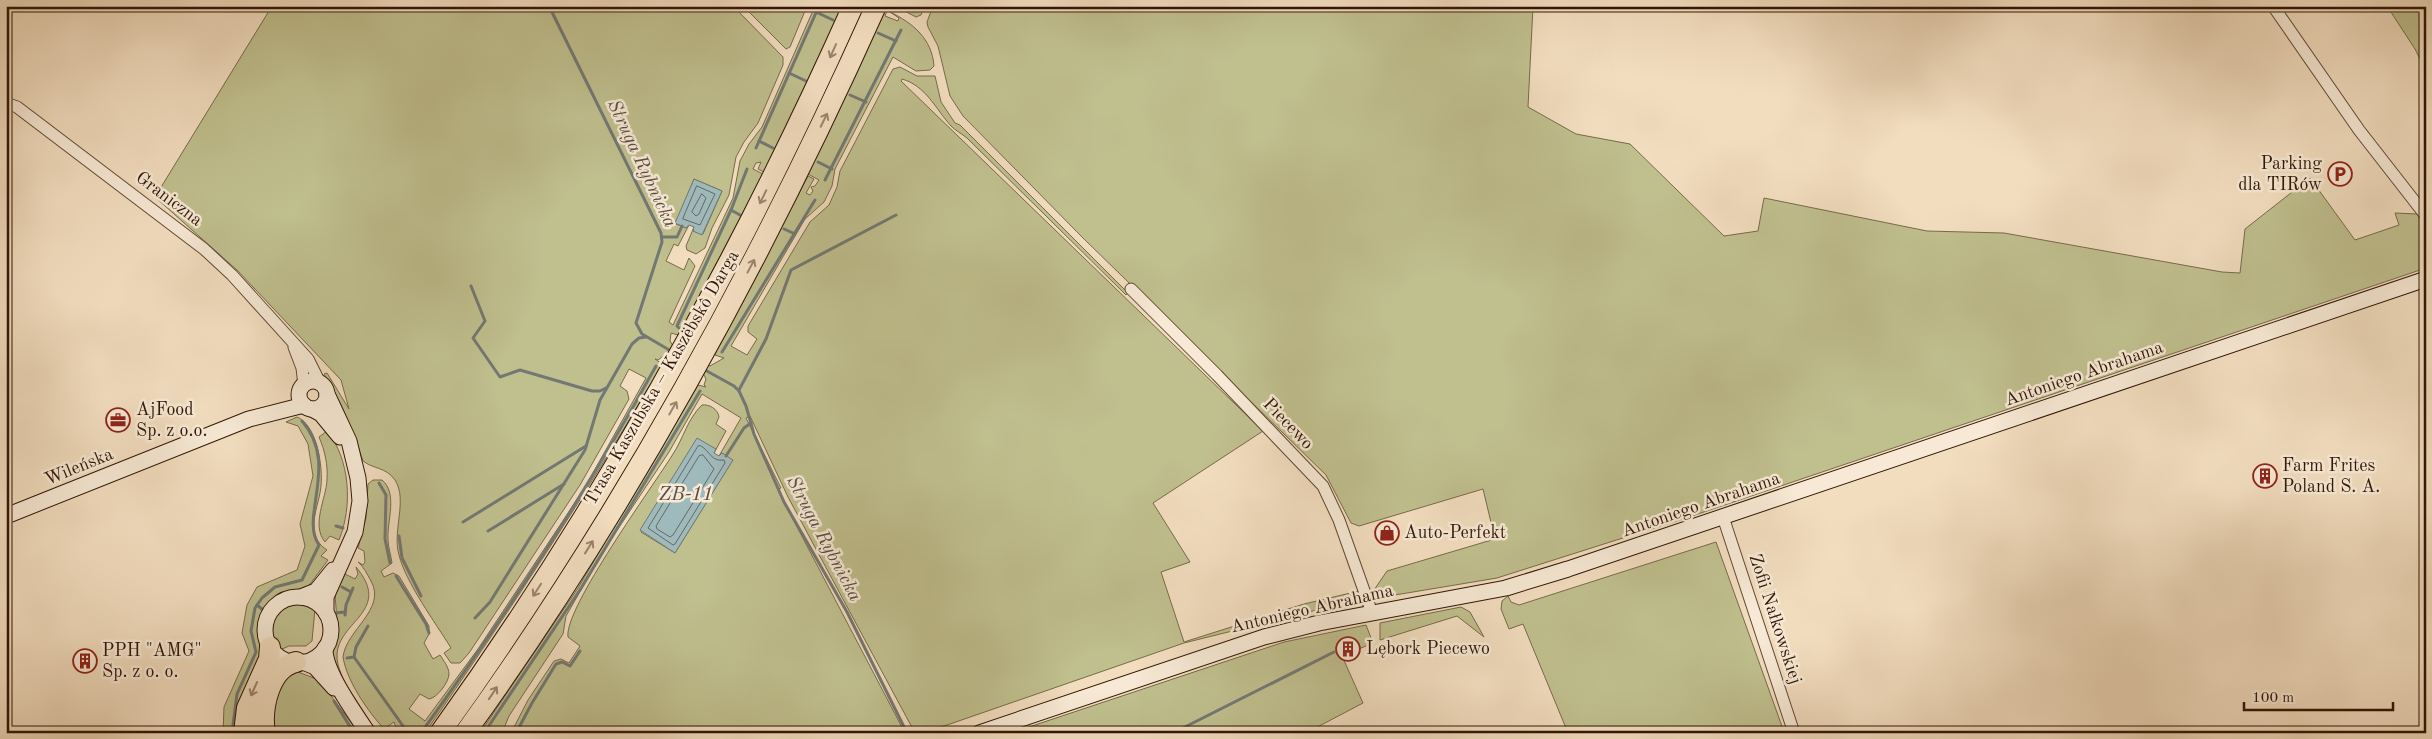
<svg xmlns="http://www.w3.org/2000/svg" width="2432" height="739" font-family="'Old Standard TT',serif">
<rect width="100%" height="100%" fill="#f2ddbf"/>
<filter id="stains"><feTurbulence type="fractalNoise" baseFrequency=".004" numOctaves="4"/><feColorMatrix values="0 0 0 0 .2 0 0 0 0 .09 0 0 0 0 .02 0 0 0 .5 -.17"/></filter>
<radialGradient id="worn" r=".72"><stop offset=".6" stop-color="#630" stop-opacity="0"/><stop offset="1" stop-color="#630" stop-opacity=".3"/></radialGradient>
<g fill="#c0bf8e" stroke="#786a4a">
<path d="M272 6H733L783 57V65L758 123 744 142 736 157 729 195 712 228 705 248 696 254 687 250 686 246 694 227 693 231 703 234 722 191 694 179 676 224 686 228 689 225 678 246 674 244 666 261 684 270 689 258 695 266 669 322 673 325 733 198 740 161 749 144 762 127 815 6H843L764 172 758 169 761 162 756 163 753 169 763 174 680 333 678 335 671 333 670 341 673 346 710 366 724 358 715 355 716 352 808 176 814 179 806 193 810 195 813 191 811 187 815 186 819 180 808 174 887 6H889L885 16 898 21 899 18 890 12C913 23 932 39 934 66L930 70 916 71 893 57 835 169 832 186 824 202 805 219 731 346 747 355 757 339 748 332V326L810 222 829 205 837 187 840 171 893 69 900 67 917 76H935L941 102 955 123 960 125 1128 293 1126 295 967 138C962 134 955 130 951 126 935 108 926 86 902 79L901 81 1263 431 1153 503 1190 562 1161 572 1184 642 1304 604 1359 591 1361 599 1184 643 924 733H915L788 497 750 416 746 418 781 488 778 489 784 502 905 733H511L528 700 554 661 561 659 569 663 580 646 568 637C564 608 654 485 673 454 683 439 688 418 702 405 709 404 718 409 719 417L716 424 726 431 714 453 715 449 697 439 641 532 675 553 732 461 722 453 719 456 741 418 702 394 669 452 604 550 566 616 563 634 509 716 502 733H480L578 588 696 388 698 385 706 387 704 385 706 379 703 373 666 354 658 360 655 359 662 364 660 368C587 493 508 614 425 733H398L394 722 384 729C368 711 347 682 343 657 346 630 387 609 371 581 367 574 364 567 358 562L363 565 365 562 364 551 358 548 366 518 368 484 373 480H382C398 493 387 521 388 539 388 547 391 555 392 563L381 571 384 577 393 573 399 576 429 626V634L424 643 433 659 440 655C443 660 449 667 449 674 449 682 437 698 429 699L420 694 409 709 425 721 478 649 584 489 646 378 629 369 620 386 627 391 629 399 580 485 469 653 460 663H451L444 653 451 648C435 622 406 583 399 555 392 531 408 500 395 480 386 467 373 469 363 461 353 431 341 400 324 374L327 373 349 409 341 380 237 270 155 197Z"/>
<path d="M743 6H807L790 47 786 49Z"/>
<path d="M895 6 904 8 905 6H925L921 15 916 17Z"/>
<path d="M933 6H1533L1528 107 1576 134 1630 144 1724 236 1758 231 1764 198 1927 231 2004 233 2222 272 2240 273 2245 229 2310 178 2355 240 2399 225 2395 213 2417 214 2426 227V268L1692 516 1497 578 1377 598 1374 590 1387 571 1495 539 1483 489 1359 526 1351 523 1326 475 1082 237 963 116 950 96 938 46 928 27 927 22Z"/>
<path d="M2387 6H2426V71L2415 49Z"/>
<path d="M297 417C317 425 323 467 321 486 320 499 313 514 314 528 314 537 319 545 327 550L321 556 328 560 307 588 279 595 263 609 258 628 262 649 236 733H223L224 707 249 651 242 633 247 605 257 587 297 570 305 546 300 524 313 476 308 444 298 426 286 422Z"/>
<path d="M327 431C350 459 353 506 339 540L330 536 325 542C311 525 326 499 327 480 328 465 325 451 319 437Z"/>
<path d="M1716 542 1784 732 1568 733 1523 624 1509 629 1501 609 1502 601 1508 596 1511 602 1519 605Z"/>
<path d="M356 567C393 611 338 621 337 655 336 677 364 712 376 731L334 666 332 651 338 632 335 595 345 574 355 579 358 574Z"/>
<path d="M295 603 307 604 315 609 312 641 306 646H289L280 650C265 630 269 609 295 603Z"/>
<path d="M1461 607 1470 612 1484 637 1457 616 1380 640V623Z"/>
<path d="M1366 625 1373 643 1342 656 1363 703 1306 733H1011L1284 642Z"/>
<path d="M298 672 319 680 359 733H274C271 707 275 698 287 676Z"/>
</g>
<g fill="#9fbabc" stroke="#737873">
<path d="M694 179 722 191 702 235 693 231 694 227 689 225 686 228 675 223Z"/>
<path d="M697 438 716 449 714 453 719 456 722 453 733 460 675 553 640 530Z"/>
</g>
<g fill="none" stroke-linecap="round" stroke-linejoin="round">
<g stroke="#686861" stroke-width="1">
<path d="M697 186 715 194 700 225 683 219Z"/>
<path d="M702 194 706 198 699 214 696 216 692 212Z"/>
<path d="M701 446C710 451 711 462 724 460L725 463 675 544 673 545 648 528 698 446Z"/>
<path d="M703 455 714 469 673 535 670 537 657 529 656 526 699 456Z"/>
</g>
<g stroke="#737873" stroke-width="3">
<path d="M549 6 661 233 662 242 636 323 642 334 671 351"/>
<path d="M816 12 833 20"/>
<path d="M878 33 896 41"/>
<path d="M789 73 806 81"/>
<path d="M850 95 866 102"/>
<path d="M759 141 773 148"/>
<path d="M756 148 819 6"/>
<path d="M818 162 832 169"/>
<path d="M825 180 901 30"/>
<path d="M731 210 740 215"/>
<path d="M784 229 793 233"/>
<path d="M662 237H677L682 226"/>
<path d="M471 286 485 321 473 338 500 377 520 370 592 391H600L606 388"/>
<path d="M679 328 677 326 731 210 747 169"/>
<path d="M722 352 815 200"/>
<path d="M705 370 734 386 739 391 746 406 754 434 784 502 847 612 907 733"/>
<path d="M739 390 766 339 791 270 896 215"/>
<path d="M726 456 744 428 751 423"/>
<path d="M379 483 386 495 385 539 390 563"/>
<path d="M463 522 586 446"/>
<path d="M336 526 343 528"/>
<path d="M488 531 564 484"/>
<path d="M399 536 402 558 421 596"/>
<path d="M396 576 426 624 429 633"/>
<path d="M342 587 351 592"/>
<path d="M257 605 263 610"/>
<path d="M335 613 345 612"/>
<path d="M345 615 346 605 353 588"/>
<path d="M475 618 490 602 585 450 600 400 632 344 639 338 646 337"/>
<path d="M368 626 356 647 354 657 408 733"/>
<path d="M347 658 354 657"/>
<path d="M334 701 354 733"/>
<path d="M232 733 237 694 256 652 251 631 255 608 262 598 275 587 302 580 319 545C299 517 340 464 302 421"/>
<path d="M421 733C506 615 586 493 656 366"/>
<path d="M484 733 580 590 700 391"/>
<path d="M516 733 532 703 556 664 562 662 570 666 580 651"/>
<path d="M1173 733 1334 652"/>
</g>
<g stroke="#614834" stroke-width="13">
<g id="street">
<path d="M2273 6 2359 130 2426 216"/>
<path d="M6 103 17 107 204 249 232 275 308 359 320 383"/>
<path d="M1131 289 1217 375 1323 486 1339 520 1372 613"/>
<path d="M294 347 302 368 304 385"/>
<path d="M1723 517 1794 733"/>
</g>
</g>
<g stroke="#311606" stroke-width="17">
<g id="secondary">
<circle cx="313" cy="395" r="14"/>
<path d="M312 409 321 414 340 437"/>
<path d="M6 516 249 419 304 405"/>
<path d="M301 597 316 591 333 570"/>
<circle cx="298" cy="630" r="33"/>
<path d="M326 613V597L355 532 360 501 358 478 349 441 327 394"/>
<path d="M325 648C324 671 355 713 368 733"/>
<path d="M303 662 315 667 334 688"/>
<path d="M979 733 1264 637 1319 623 1506 588 1568 569 2426 279"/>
</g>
</g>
<g stroke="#311606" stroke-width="22">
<g id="highway">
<path d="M244 733 247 708 269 659 270 647"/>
<path d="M265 733C261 709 269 668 296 662"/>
<path d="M440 733C603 506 739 261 853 6"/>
<path d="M465 733C628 507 762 260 876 6"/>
</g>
</g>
<use href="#street" stroke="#f7e9d5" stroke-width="11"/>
<use href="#secondary" stroke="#f7e9d5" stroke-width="15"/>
<use href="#highway" stroke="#f2ddbf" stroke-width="20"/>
</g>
<defs><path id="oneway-shaft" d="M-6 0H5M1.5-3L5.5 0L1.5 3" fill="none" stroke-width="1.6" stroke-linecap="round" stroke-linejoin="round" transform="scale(1.25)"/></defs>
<g stroke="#9b836c">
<use href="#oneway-shaft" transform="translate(833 51) rotate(114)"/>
<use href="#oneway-shaft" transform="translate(824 120) rotate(-64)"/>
<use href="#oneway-shaft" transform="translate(763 197) rotate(116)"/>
<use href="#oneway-shaft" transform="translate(751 266) rotate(-62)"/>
<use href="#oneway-shaft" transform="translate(673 408) rotate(-60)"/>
<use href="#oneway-shaft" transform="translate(589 547) rotate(-58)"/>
<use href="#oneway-shaft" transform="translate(537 590) rotate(123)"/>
<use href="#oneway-shaft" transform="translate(254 689) rotate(114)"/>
<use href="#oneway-shaft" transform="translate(493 693) rotate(-56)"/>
</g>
<defs>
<g id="parking-ring" transform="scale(1.25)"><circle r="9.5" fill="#f7e9d5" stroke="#8f2418" stroke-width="1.5"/><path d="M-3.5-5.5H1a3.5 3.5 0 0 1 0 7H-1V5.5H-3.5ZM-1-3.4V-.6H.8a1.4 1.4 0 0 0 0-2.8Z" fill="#8f2418"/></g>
<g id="office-ring" transform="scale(1.25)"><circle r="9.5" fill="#f7e9d5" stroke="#8f2418" stroke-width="1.5"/><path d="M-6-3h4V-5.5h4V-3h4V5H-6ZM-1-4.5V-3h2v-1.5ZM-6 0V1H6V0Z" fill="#8f2418"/></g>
<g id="building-ring" transform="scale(1.25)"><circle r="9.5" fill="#f7e9d5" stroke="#8f2418" stroke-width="1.5"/><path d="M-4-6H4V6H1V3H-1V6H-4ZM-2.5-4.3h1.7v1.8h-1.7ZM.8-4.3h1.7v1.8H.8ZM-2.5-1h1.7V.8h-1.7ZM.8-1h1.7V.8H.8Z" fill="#8f2418"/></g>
<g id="shop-ring" transform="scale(1.25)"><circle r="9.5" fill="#f7e9d5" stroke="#8f2418" stroke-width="1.5"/><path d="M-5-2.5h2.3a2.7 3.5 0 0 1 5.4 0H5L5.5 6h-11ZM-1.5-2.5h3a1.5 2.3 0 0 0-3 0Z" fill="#8f2418"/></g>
</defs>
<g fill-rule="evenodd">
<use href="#parking-ring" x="2340" y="174"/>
<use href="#office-ring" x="118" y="420"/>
<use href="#building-ring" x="2265" y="476"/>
<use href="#shop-ring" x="1387" y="533"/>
<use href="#building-ring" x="1348" y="649"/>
<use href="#building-ring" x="85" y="661"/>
</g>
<g text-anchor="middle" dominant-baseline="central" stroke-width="5" stroke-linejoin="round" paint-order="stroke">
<g font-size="18" fill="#311606" stroke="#f7e9d5" text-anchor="start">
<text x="2322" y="164" text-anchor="end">Parking<tspan x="2322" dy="21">dla TIRów</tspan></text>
<text x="136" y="410">AjFood<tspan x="136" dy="21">Sp. z o.o.</tspan></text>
<text x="2282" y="466">Farm Frites<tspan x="2282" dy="21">Poland S. A.</tspan></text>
<text x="1404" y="533">Auto-Perfekt</text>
<text x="1366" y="649">Lębork Piecewo</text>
<text x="102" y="651">PPH "AMG"<tspan x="102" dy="21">Sp. z o. o.</tspan></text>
</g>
<g font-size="18" fill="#311606" stroke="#f7e9d5">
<text transform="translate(169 199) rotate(37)">Graniczna</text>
<text transform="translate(2084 374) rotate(-19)">Antoniego Abrahama</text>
<text transform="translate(662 378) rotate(-60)">Trasa Kaszubska – Kaszëbskô Darga</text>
<text transform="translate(1288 424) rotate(46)">Piecewo</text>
<text transform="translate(79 467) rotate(-22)">Wileńska</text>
<text transform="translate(1701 505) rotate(-19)">Antoniego Abrahama</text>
<text transform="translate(1312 609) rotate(-13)">Antoniego Abrahama</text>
<text transform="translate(1775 619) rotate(72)">Zofii Nałkowskiej</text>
</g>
<g font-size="19" font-style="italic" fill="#584f46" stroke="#f7e9d5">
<text transform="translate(641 164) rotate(65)">Struga Rybnicka</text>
<text x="686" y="495">ZB-11</text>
<text transform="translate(823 539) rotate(62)">Struga Rybnicka</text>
</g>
</g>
<rect width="2432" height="739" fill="none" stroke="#f2ddbf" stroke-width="25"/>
<rect x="8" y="8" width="2417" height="724" fill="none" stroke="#311606" stroke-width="2.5"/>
<rect x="12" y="12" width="2407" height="714" fill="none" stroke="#311606"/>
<path d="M2244 702v8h149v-8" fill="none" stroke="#311606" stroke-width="2.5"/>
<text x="2252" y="702" font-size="15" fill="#311606" stroke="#f7e9d5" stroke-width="4" paint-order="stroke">100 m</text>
<rect width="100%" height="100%" filter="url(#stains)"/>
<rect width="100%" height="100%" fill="url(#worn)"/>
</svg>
